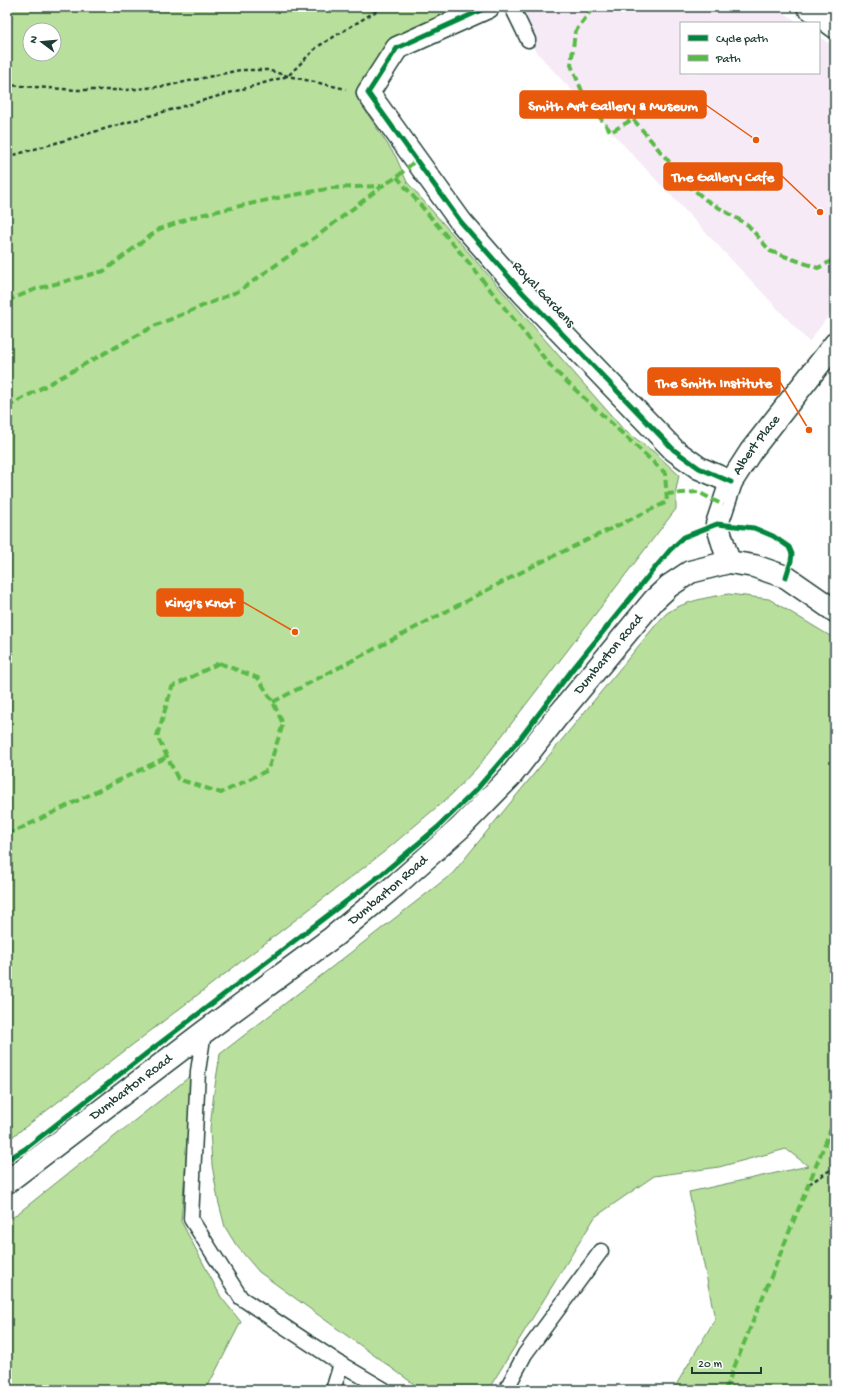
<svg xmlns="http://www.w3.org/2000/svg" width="842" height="1397" font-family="'Gochi Hand',sans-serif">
<rect width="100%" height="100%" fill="#fff"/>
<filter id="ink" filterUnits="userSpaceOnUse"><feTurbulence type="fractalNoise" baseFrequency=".025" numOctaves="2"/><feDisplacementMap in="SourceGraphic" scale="8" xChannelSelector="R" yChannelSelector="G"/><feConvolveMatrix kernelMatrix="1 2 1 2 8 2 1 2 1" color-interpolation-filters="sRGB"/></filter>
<g filter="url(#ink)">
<path fill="#f6eaf6" d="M498 7H776L799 23H681V73H819V37L835 47V307L809 342 548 65Z"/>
<g fill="#b8df9b" stroke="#6c8e68" fill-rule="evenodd">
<path d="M7 7H470L388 45 356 94 367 113 396 157 407 182 624 430 654 452 679 475 676 490V509L488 754 476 769 451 795 384 852 7 1141ZM30 30H54V54H30Z"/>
<path d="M729 594 769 599 835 639V1390H673L715 1319 689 1192 808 1166 786 1149 719 1167 654 1176 595 1217 488 1390H422L259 1272 236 1245 225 1227 218 1200 212 1165 210 1128 214 1092 220 1054 453 873 654 627C658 623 662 617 667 613 684 601 709 597 729 594Z"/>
<path d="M193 1074 181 1221 221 1297 241 1322 206 1390H7V1222Z"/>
</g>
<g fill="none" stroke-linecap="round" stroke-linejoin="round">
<g stroke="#1f3d34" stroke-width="17">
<g id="service">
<path d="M512 7 528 40"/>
<path d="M204 1032 198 1071 191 1219 241 1298 341 1364 333 1390"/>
<path d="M341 1364 385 1390"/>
<path d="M506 1390 525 1354 601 1251"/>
</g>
</g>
<g stroke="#1f3d34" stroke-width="25">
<g id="minor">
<path d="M488 7 397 48 368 93 461 222 523 293 674 450 699 468 731 482"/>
<path d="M808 7 835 27"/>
</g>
</g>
<g stroke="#1f3d34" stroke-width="25">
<g id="tertiary">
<path id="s1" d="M729 562 717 524 731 482 751 451 835 344"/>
</g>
</g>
<g stroke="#1f3d34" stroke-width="25">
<g id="secondary">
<path id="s2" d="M7 1182 204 1032 333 937 397 884 460 828 510 777 556 718 654 600 669 586 690 572 729 562 754 566 786 577 835 611"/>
</g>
</g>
<g stroke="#1f3d34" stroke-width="2.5" stroke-dasharray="4 3" stroke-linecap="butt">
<path d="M7 85 76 90H126L166 86 240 70H267L288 76 346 89"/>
<path d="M7 157 288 76 317 47 383 7"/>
<path d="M809 1184 835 1167"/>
</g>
<use href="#service" stroke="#fff" stroke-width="14"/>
<use href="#minor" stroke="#fff" stroke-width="22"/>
<use href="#tertiary" stroke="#fff" stroke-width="22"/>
<use href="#secondary" stroke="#fff" stroke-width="22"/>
<g stroke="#58b947" stroke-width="4" stroke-dasharray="8 4" stroke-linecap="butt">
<path d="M591 7 589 13 575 32 571 65 585 98 611 132 633 119 671 164 674 173 706 200 748 225 770 251 818 268 835 259"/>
<path d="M7 301 36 289 104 271 159 229 200 215 272 199 332 188 381 186"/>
<path d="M7 407 154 326 239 291 320 234 382 186 397 177 415 161"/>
<path d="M666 494 698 492 723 505"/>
<path d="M219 663 258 678 273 702 283 724 268 770 221 793 178 779 157 736 172 687Z"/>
<path d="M273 702 537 564 667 502 665 473 553 369 469 263 397 177"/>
<path d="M7 835 167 757"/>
<path d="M725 1390 835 1119"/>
</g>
<g stroke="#fff" stroke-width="8">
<g id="cycleway">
<path d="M488 7 397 48 368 93 461 222 523 293 674 450 699 468 731 482"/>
<path d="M7 1160 25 1149 147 1053 382 874 438 827 476 790 519 740 572 670 654 569 670 550 684 537 717 524 754 528 773 536 789 547 792 554 791 561 786 577"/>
</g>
</g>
<use href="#cycleway" stroke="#00873e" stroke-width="5"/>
</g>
</g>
<g text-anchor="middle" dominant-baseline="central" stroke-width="3.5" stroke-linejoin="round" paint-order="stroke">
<g font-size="14" fill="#1f3d34" stroke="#fff">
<text transform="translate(543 295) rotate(47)">Royal Gardens</text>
<text stroke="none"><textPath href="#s1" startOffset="129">Albert Place</textPath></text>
<text stroke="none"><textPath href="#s2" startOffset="804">Dumbarton Road</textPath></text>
<text stroke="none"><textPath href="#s2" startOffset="480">Dumbarton Road</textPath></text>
<text stroke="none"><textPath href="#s2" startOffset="156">Dumbarton Road</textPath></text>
</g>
</g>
<path fill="none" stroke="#e8590c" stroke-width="1.5" d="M756 140L706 105M820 212L782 176M809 430L780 382M295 632L243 602"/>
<g fill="#e8590c" stroke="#fff" stroke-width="1.5">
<circle cx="756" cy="140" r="4"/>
<circle cx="820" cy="212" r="4"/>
<circle cx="809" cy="430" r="4"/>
<circle cx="295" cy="632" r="4"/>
</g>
<g fill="#e8590c" stroke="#e8590c" stroke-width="1.5">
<rect x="520" y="91" width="186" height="27" rx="4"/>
<rect x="664" y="163" width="118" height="27" rx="4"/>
<rect x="648" y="368" width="132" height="27" rx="4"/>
<rect x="157" y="589" width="86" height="27" rx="4"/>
</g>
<g font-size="15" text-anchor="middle" font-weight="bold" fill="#fff">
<text x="613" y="110">Smith Art Gallery &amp; Museum</text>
<text x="723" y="181">The Gallery Cafe</text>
<text x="714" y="387">The Smith Institute</text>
<text x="200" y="607">King's Knot</text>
</g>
<rect width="842" height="1397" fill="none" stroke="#fff" stroke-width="24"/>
<rect x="12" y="12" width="818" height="1373" fill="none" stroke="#1f3d34" stroke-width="1.5" filter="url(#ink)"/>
<rect x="680" y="22" width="140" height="52" fill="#ffffff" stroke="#a5b1ae"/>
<rect x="688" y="35" width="20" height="6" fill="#00873e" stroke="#a5b1ae"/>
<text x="716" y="42" font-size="12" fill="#1f3d34">Cycle path</text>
<rect x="688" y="55" width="20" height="6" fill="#58b947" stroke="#a5b1ae"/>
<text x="716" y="62" font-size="12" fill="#1f3d34">Path</text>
<g transform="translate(42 42) rotate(286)"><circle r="19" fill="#ffffff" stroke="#a5b1ae"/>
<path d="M0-3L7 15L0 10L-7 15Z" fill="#1f3d34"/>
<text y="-6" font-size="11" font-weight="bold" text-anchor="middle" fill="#1f3d34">N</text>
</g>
<path d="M692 1367v6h69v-6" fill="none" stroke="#1f3d34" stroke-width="2"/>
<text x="698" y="1367" font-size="12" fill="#1f3d34" stroke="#ffffff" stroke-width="3" paint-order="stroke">20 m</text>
</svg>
